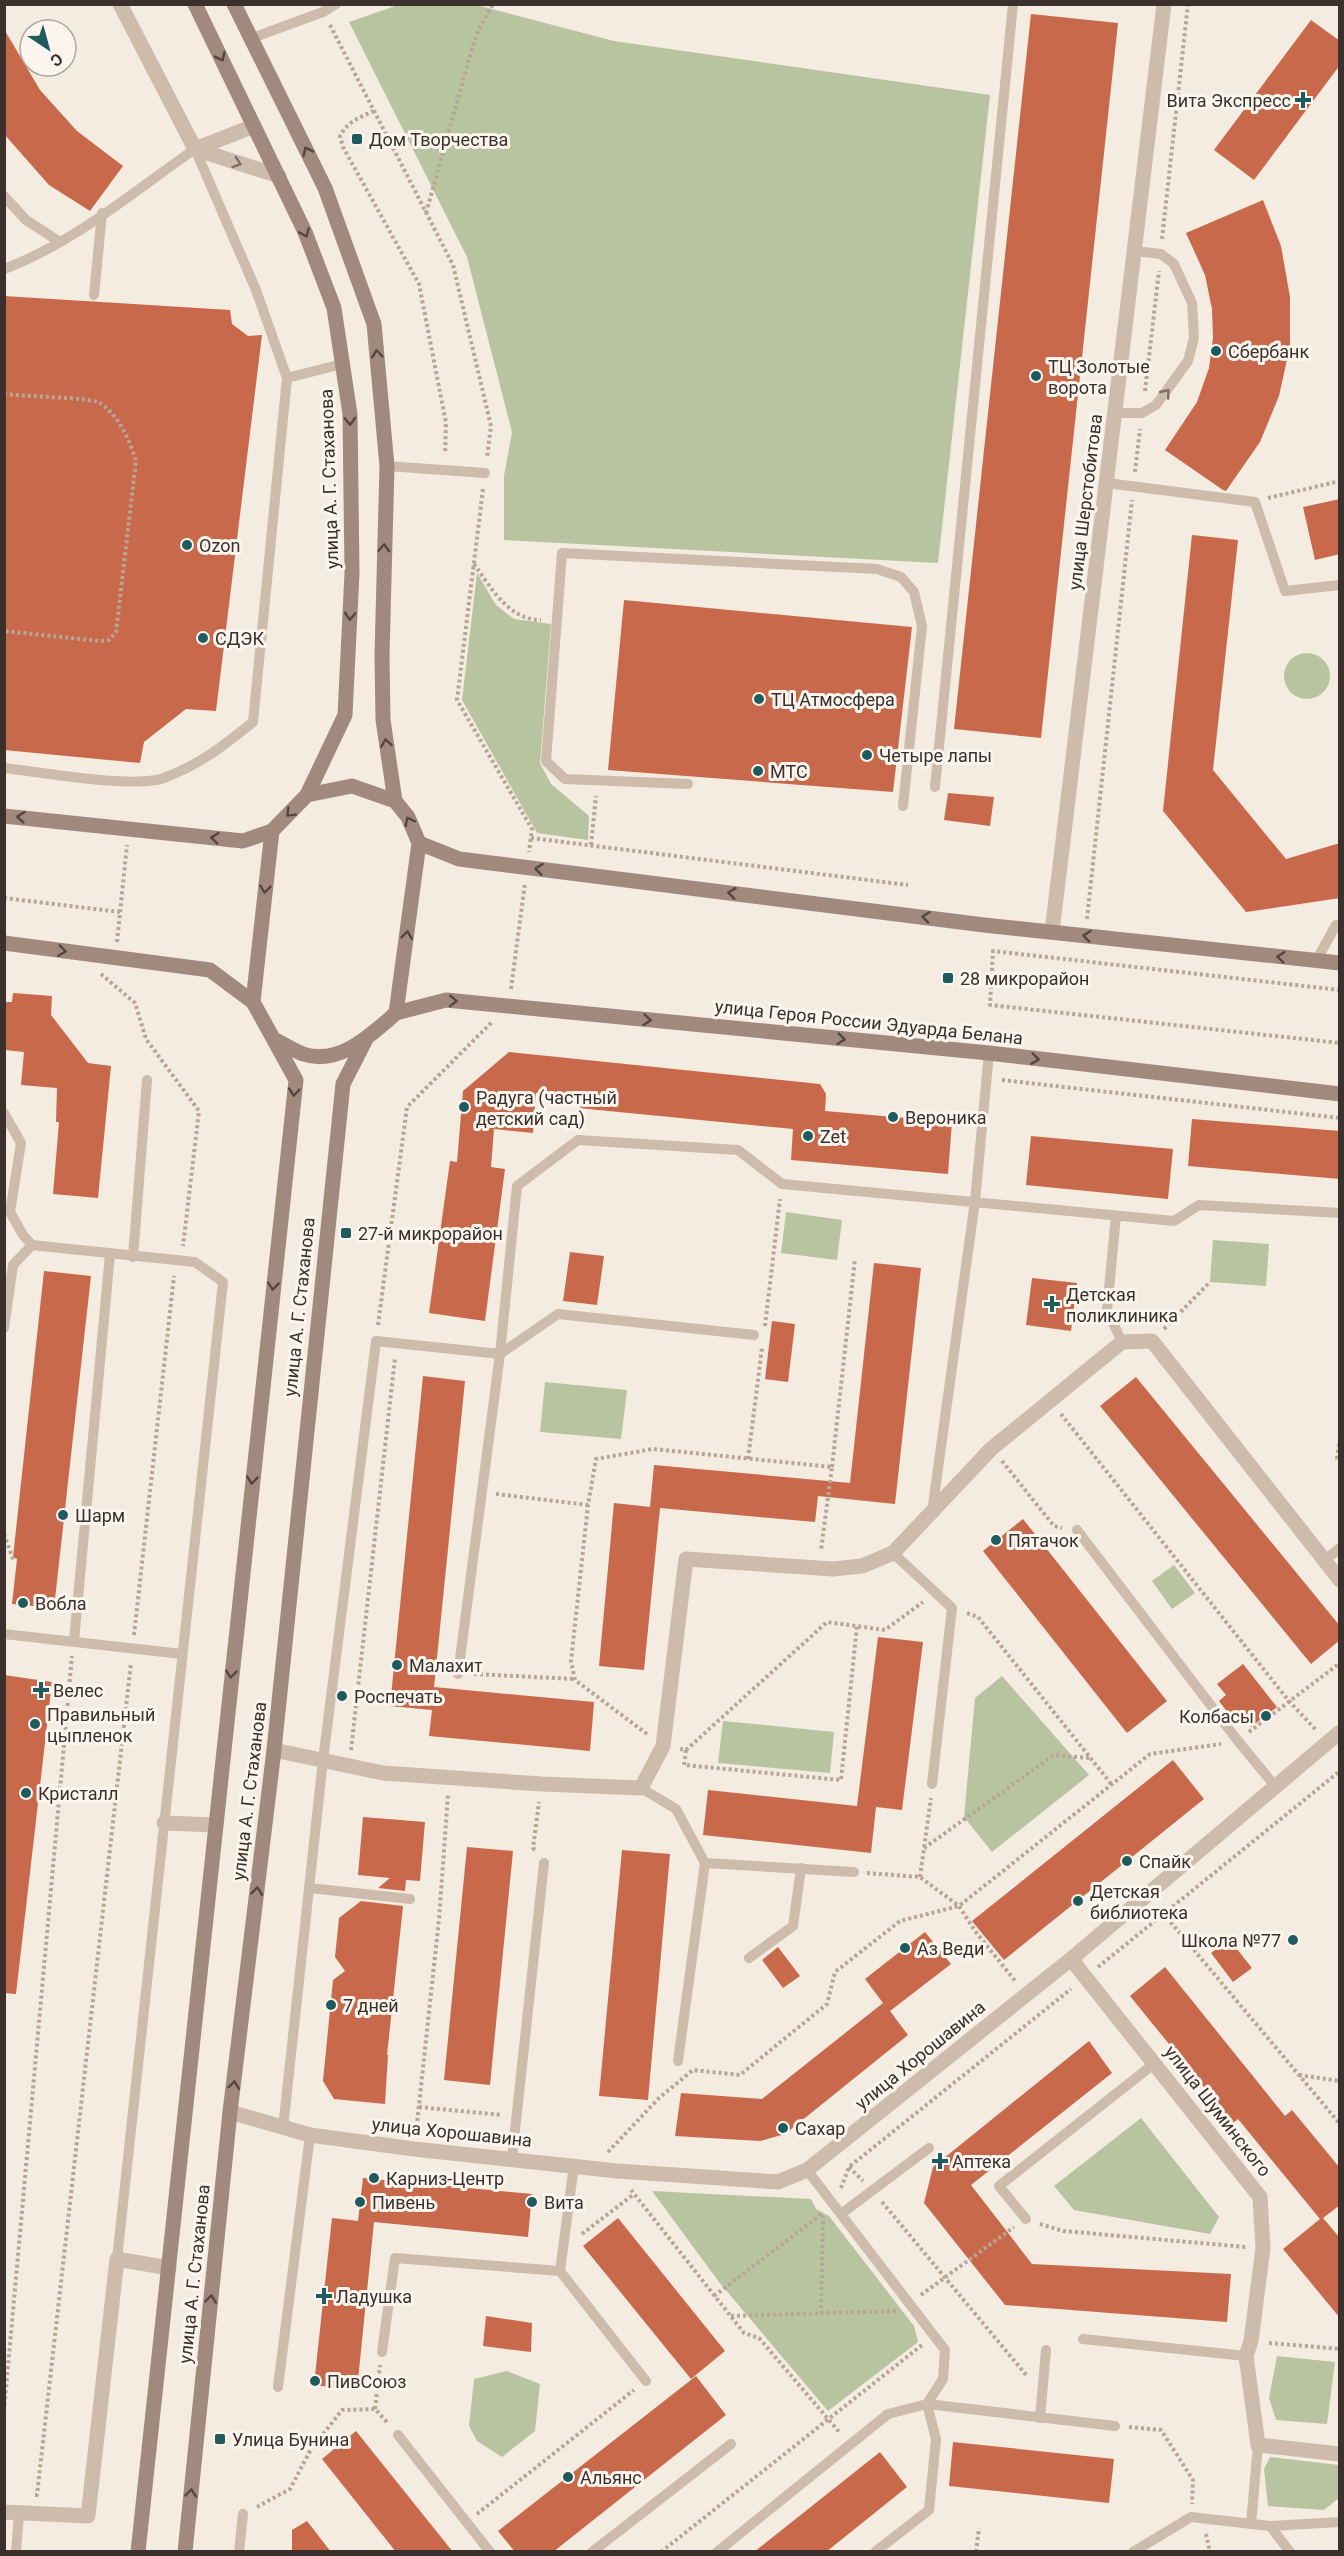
<svg xmlns="http://www.w3.org/2000/svg" width="1344" height="2556" font-family="Roboto,sans-serif">
<rect width="100%" height="100%" fill="#f4ebe1"/>
<g fill="#b8c4a0">
<path d="M398 5H477L614 41 990 95 938 563 504 540V476L512 432 467 257 349 22Z"/>
<path d="M477 573 496 605 514 619 551 624 540 763 551 784 589 816 588 840 537 833 462 700Z"/>
<circle cx="1307" cy="676" r="23"/>
<path d="M786 1212 842 1220 837 1260 781 1253Z"/>
<path d="M1213 1240 1269 1244 1266 1286 1210 1282Z"/>
<path d="M545 1382 627 1390 621 1439 540 1432Z"/>
<path d="M1174 1565 1195 1593 1172 1609 1152 1581Z"/>
<path d="M1002 1676 1089 1775 992 1852 964 1817 975 1698Z"/>
<path d="M723 1721 834 1732 830 1773 718 1763Z"/>
<path d="M1141 2118 1219 2217 1210 2234 1074 2210 1054 2186Z"/>
<path d="M652 2191 811 2199 816 2209 829 2216 914 2326 918 2342 828 2411 719 2282Z"/>
<path d="M1277 2356 1335 2362 1327 2424 1276 2420 1269 2398Z"/>
<path d="M507 2371 540 2384 535 2431 502 2457 477 2441 469 2426 474 2379Z"/>
<path d="M1270 2457 1339 2465V2498L1324 2510 1268 2506 1264 2469Z"/>
</g>
<g fill="#c8694b">
<path d="M1031 14 1118 23 1041 738 954 729Z"/>
<path d="M1311 20 1340 41V65L1254 180 1214 150Z"/>
<path d="M4 29 40 90 77 131 123 166 90 211 49 185 4 134Z"/>
<path d="M1263 200 1281 246 1290 297V346L1279 396 1260 442 1226 491 1223 490 1165 450 1197 402 1209 368 1213 338 1212 309 1205 275 1186 233Z"/>
<path d="M4 296 230 310 232 324 248 336 262 335 216 711 186 709 144 742 140 763 4 750Z"/>
<path d="M1340 499V554L1315 560 1303 507Z"/>
<path d="M1192 535 1238 540 1213 770 1286 859 1340 843V898L1246 912 1163 811Z"/>
<path d="M624 600 912 627 893 792 608 770Z"/>
<path d="M948 793 994 797 990 826 944 820Z"/>
<path d="M13 993 52 996 51 1015 88 1063 111 1066 98 1198 53 1194 59 1122H56L57 1088 21 1085 24 1052 4 1050V1002H12Z"/>
<path d="M509 1052 820 1084 826 1094 825 1111 952 1122 948 1174 791 1160 793 1129 578 1108 579 1096 536 1093 533 1133 494 1129 491 1167 505 1169 485 1321 429 1313 450 1161 457 1162 463 1091Z"/>
<path d="M1192 1119 1340 1131V1179L1188 1166Z"/>
<path d="M1031 1136 1173 1149 1168 1199 1026 1185Z"/>
<path d="M570 1252 604 1256 597 1305 563 1301Z"/>
<path d="M874 1263 921 1268 895 1504 818 1496 815 1522 660 1508 644 1670 599 1666 614 1503 650 1507 654 1465 850 1483Z"/>
<path d="M44 1271 91 1276 54 1608 12 1604 17 1559 13 1557Z"/>
<path d="M1032 1278 1077 1283 1071 1331 1026 1325Z"/>
<path d="M772 1321 795 1324 788 1382 765 1379Z"/>
<path d="M423 1376 465 1381 434 1687 594 1702 590 1751 429 1736 432 1710 390 1706Z"/>
<path d="M1136 1377 1340 1626V1640L1311 1664 1100 1406Z"/>
<path d="M1023 1519 1167 1701 1127 1733 983 1551Z"/>
<path d="M878 1637 923 1642 902 1810 876 1807 871 1853 703 1835 708 1790 857 1806Z"/>
<path d="M1243 1664 1277 1707 1251 1727 1241 1715 1234 1721 1219 1701 1226 1695 1217 1684Z"/>
<path d="M4 1675 52 1682 16 1994 4 1993Z"/>
<path d="M1173 1760 1204 1799 1004 1960 972 1921Z"/>
<path d="M363 1817 425 1822 420 1881 406 1880 405 1891 378 1888 390 1878 358 1875Z"/>
<path d="M467 1847 513 1851 490 2085 444 2080Z"/>
<path d="M622 1850 670 1854 648 2100 599 2096Z"/>
<path d="M361 1901 403 1906 387 2055H388L385 2104 334 2099 323 2081 333 1980 345 1971 335 1957 339 1918Z"/>
<path d="M925 1932 951 1964 890 2011 908 2035 785 2134 760 2141 675 2136 681 2093 762 2099 883 2003 865 1979Z"/>
<path d="M1229 1939 1252 1968 1233 1982 1211 1953Z"/>
<path d="M778 1947 800 1976 783 1988 762 1960Z"/>
<path d="M1165 1967 1285 2116 1292 2110 1340 2168V2205L1323 2218 1340 2238V2318L1283 2249 1320 2219 1238 2119 1233 2123 1130 1996Z"/>
<path d="M1089 2041 1112 2073 971 2185 1032 2264 1231 2274 1227 2322 1005 2305 924 2203 933 2167Z"/>
<path d="M363 2178 532 2194 528 2237 374 2222 357 2390 314 2385 332 2218 358 2221Z"/>
<path d="M618 2218 725 2351 691 2379 583 2246Z"/>
<path d="M486 2316 532 2323 531 2352 483 2346Z"/>
<path d="M696 2376 726 2415 553 2552H515L498 2531Z"/>
<path d="M356 2431 453 2552H396L322 2459Z"/>
<path d="M953 2442 1114 2459 1109 2503 949 2486Z"/>
<path d="M880 2452 907 2487 826 2552H754Z"/>
<path d="M307 2521 331 2552H292V2530Z"/>
</g>
<g fill="none" stroke-linecap="round" stroke-linejoin="round">
<g stroke="#b9a596" stroke-width="4" stroke-dasharray="3 3" stroke-linecap="butt">
<path d="M330 25 453 265 491 426 487 457"/>
<path d="M374 111C360 117 347 122 340 136L343 147 419 284 446 423 445 454"/>
<path d="M426 213 471 52 479 29 493 4"/>
<path d="M1162 239 1188 4"/>
<path d="M1145 391 1159 271"/>
<path d="M4 394C19 396 90 398 98 402 118 413 130 441 136 461L116 632 109 640 100 641 4 631"/>
<path d="M1135 472 1140 429"/>
<path d="M483 489 457 700 532 829 529 852"/>
<path d="M1268 498 1340 481"/>
<path d="M474 564C491 588 509 620 541 620"/>
<path d="M531 838 908 885"/>
<path d="M591 845 596 796"/>
<path d="M4 898 120 912"/>
<path d="M1087 919 1132 500"/>
<path d="M117 942 127 845"/>
<path d="M101 974 135 1003 146 1039 199 1111 183 1246"/>
<path d="M511 989 525 883"/>
<path d="M1340 990 993 951 990 1005 1340 1043"/>
<path d="M1002 1080 1340 1118"/>
<path d="M378 1325 407 1107 492 1022"/>
<path d="M765 1326 780 1199"/>
<path d="M1164 1329 1210 1282"/>
<path d="M1061 1414 1288 1700 1316 1730"/>
<path d="M1340 1438 1337 1458 1340 1461"/>
<path d="M748 1459 762 1348"/>
<path d="M1002 1461 1054 1526 1062 1528"/>
<path d="M832 1467 855 1259"/>
<path d="M496 1494 588 1505"/>
<path d="M4 1534 14 1562"/>
<path d="M967 1613 978 1617 1112 1785"/>
<path d="M134 1635 174 1276"/>
<path d="M474 1674 574 1679"/>
<path d="M1249 1732 1340 1663"/>
<path d="M647 1734 575 1680 571 1661 588 1505 596 1459 653 1449 832 1467 821 1550"/>
<path d="M680 1749 686 1750 827 1622 885 1630 923 1602"/>
<path d="M351 1750 395 1358"/>
<path d="M686 1750 684 1765 841 1780 857 1626"/>
<path d="M924 1848 1054 1755 1089 1758"/>
<path d="M535 1850 533 1848 539 1802"/>
<path d="M867 1873 920 1877 959 1906 975 1931 1016 1982"/>
<path d="M920 1877 931 1798"/>
<path d="M1163 1913 1340 2124"/>
<path d="M1098 1967 1340 1771"/>
<path d="M1299 2075 1340 2081"/>
<path d="M419 2107 502 2115"/>
<path d="M416 2133 439 1919 448 1795"/>
<path d="M608 2152 659 2098 693 2070 740 2075 827 2004 835 1972 900 1921 959 1906 1150 1754 1221 1744"/>
<path d="M849 2167 863 2181"/>
<path d="M841 2188 849 2167 1071 1989"/>
<path d="M631 2190 744 2333 759 2338 840 2433"/>
<path d="M882 2202 1027 2376"/>
<path d="M1040 2224 1063 2231 1246 2247"/>
<path d="M582 2234 634 2194"/>
<path d="M921 2295 1014 2227"/>
<path d="M714 2296 823 2213"/>
<path d="M821 2314 823 2216"/>
<path d="M731 2316 897 2311"/>
<path d="M1269 2343 1340 2349"/>
<path d="M375 2409 380 2365"/>
<path d="M4 2411 72 1656"/>
<path d="M1129 2427 1161 2430 1193 2480 1192 2504"/>
<path d="M35 2495H37L131 1663"/>
<path d="M257 2507 290 2489 310 2451 342 2410 375 2409 388 2423"/>
<path d="M477 2514 634 2390"/>
<path d="M1206 2534 1210 2552"/>
<path d="M661 2552 922 2345"/>
<path d="M976 2552 979 2528"/>
</g>
<g stroke="#cdbbac" stroke-width="10">
<path d="M252 38 323 12 336 4"/>
<path d="M4 196 26 220 60 242"/>
<path d="M4 269C74 243 134 191 195 149L256 290 287 378 253 722C223 746 201 764 164 778 133 789 41 772 4 768"/>
<path d="M94 295 102 213"/>
<path d="M287 378 342 364"/>
<path d="M1115 413H1142L1156 405 1188 361 1194 338 1192 303 1174 264 1161 254 1135 251"/>
<path d="M387 466 485 473"/>
<path d="M1107 483 1255 502 1285 591 1340 585"/>
<path d="M688 784 565 779 546 761 562 553 877 569 901 577 914 592 922 626 903 806"/>
<path d="M935 787 1013 4"/>
<path d="M1316 961 1336 925H1340"/>
<path d="M4 1113 21 1143 10 1212 23 1235 32 1245 195 1262 223 1282 117 2259"/>
<path d="M1116 1216 1107 1310 1122 1342"/>
<path d="M133 1257 147 1080"/>
<path d="M4 1328 13 1265 32 1245"/>
<path d="M932 1512 975 1201 989 1053"/>
<path d="M1077 1530 1238 1741 1275 1786"/>
<path d="M893 1553 952 1608 932 1784"/>
<path d="M1323 1561 1340 1548"/>
<path d="M4 1634 182 1654"/>
<path d="M74 1641 110 1254"/>
<path d="M458 1674 500 1354 558 1314 754 1335"/>
<path d="M641 1788 676 1809 705 1863 678 2061"/>
<path d="M705 1863 854 1872"/>
<path d="M310 1888 410 1899"/>
<path d="M749 1958 793 1926 801 1868"/>
<path d="M283 2128 323 1760 376 1341 500 1354 517 1186 578 1140 738 1150 782 1184 1174 1221 1199 1205 1340 1213"/>
<path d="M512 2158 544 1863"/>
<path d="M574 2165 560 2271 646 2381"/>
<path d="M807 2170 945 2350 943 2379 927 2404 936 2439 929 2510 875 2552"/>
<path d="M841 2214 929 2148"/>
<path d="M1026 2219 999 2186 1155 2063"/>
<path d="M1083 2339 1246 2356"/>
<path d="M382 2352 395 2258 560 2271"/>
<path d="M278 2387 310 2135"/>
<path d="M1040 2418 1046 2350"/>
<path d="M398 2435 490 2552"/>
<path d="M1251 2524 1258 2445"/>
<path d="M1270 2526 1290 2552"/>
<path d="M16 2552 19 2514"/>
<path d="M239 2552 243 2514"/>
<path d="M592 2552 731 2444"/>
<path d="M717 2552 888 2414 927 2404 1115 2426"/>
<path d="M1133 2552 1191 2517 1270 2526 1340 2522"/>
</g>
<g stroke="#cdbbac" stroke-width="15">
<path d="M120 4 195 149 279 176"/>
<path d="M195 149 254 126"/>
<path d="M1052 932 1164 4"/>
<path d="M274 1750 383 1773 542 1784 641 1788 663 1746 686 1559 833 1569 862 1566 893 1553 991 1449 1122 1342 1152 1341 1340 1580"/>
<path d="M164 1823 215 1825"/>
<path d="M1071 1959 1260 2197 1263 2248 1251 2341 1246 2356 1258 2445 1340 2454"/>
<path d="M230 2112 310 2135 414 2149 617 2171 778 2182 807 2170 1071 1959 1340 1732"/>
<path d="M4 2512 88 2516 117 2259 169 2268"/>
</g>
<g stroke="#a18a7d" stroke-width="15">
<path d="M195 4 305 232 334 308 350 414 352 573 345 715 307 795"/>
<path d="M234 4 325 188 374 324 387 466 382 655 383 720 395 801"/>
<path d="M4 816 243 841 272 831"/>
<path d="M419 843 459 859 984 925 1340 963"/>
<path d="M4 943 210 970 253 1002"/>
<path d="M396 1013 446 1000 989 1053 1340 1094"/>
<path d="M138 2552 296 1080 253 1002 272 831 307 795 352 786 395 801 408 817 419 843 396 1013C371 1035 339 1066 303 1054 293 1050 283 1044 274 1039"/>
<path d="M185 2552 230 2112 274 1750 343 1084 366 1039"/>
</g>
</g>
<defs><path id="oneway-chevron" d="M-2-3.5L2.5 0L-2 3.5" fill="none" stroke-width="1.6" stroke-linecap="round" stroke-linejoin="round" transform="scale(1.5)"/></defs>
<g stroke="#544640">
<use href="#oneway-chevron" transform="translate(221 57) rotate(64)"/>
<use href="#oneway-chevron" transform="translate(307 151) rotate(-116)"/>
<use href="#oneway-chevron" transform="translate(305 233) rotate(67)"/>
<use href="#oneway-chevron" transform="translate(377 354) rotate(-95)"/>
<use href="#oneway-chevron" transform="translate(350 421) rotate(88)"/>
<use href="#oneway-chevron" transform="translate(384 548) rotate(-88)"/>
<use href="#oneway-chevron" transform="translate(350 616) rotate(93)"/>
<use href="#oneway-chevron" transform="translate(386 743) rotate(-99)"/>
<use href="#oneway-chevron" transform="translate(290 813) rotate(135)"/>
<use href="#oneway-chevron" transform="translate(21 817) rotate(-174)"/>
<use href="#oneway-chevron" transform="translate(409 821) rotate(-117)"/>
<use href="#oneway-chevron" transform="translate(215 838) rotate(-174)"/>
<use href="#oneway-chevron" transform="translate(539 869) rotate(-173)"/>
<use href="#oneway-chevron" transform="translate(265 889) rotate(96)"/>
<use href="#oneway-chevron" transform="translate(732 893) rotate(-173)"/>
<use href="#oneway-chevron" transform="translate(926 917) rotate(-173)"/>
<use href="#oneway-chevron" transform="translate(407 935) rotate(-83)"/>
<use href="#oneway-chevron" transform="translate(1087 936) rotate(-174)"/>
<use href="#oneway-chevron" transform="translate(62 951) rotate(8)"/>
<use href="#oneway-chevron" transform="translate(1281 957) rotate(-174)"/>
<use href="#oneway-chevron" transform="translate(453 1001) rotate(2)"/>
<use href="#oneway-chevron" transform="translate(647 1020) rotate(6)"/>
<use href="#oneway-chevron" transform="translate(841 1039) rotate(6)"/>
<use href="#oneway-chevron" transform="translate(1035 1059) rotate(7)"/>
<use href="#oneway-chevron" transform="translate(294 1092) rotate(96)"/>
<use href="#oneway-chevron" transform="translate(273 1286) rotate(96)"/>
<use href="#oneway-chevron" transform="translate(252 1480) rotate(96)"/>
<use href="#oneway-chevron" transform="translate(231 1674) rotate(96)"/>
<use href="#oneway-chevron" transform="translate(257 1891) rotate(-83)"/>
<use href="#oneway-chevron" transform="translate(234 2085) rotate(-83)"/>
<use href="#oneway-chevron" transform="translate(211 2299) rotate(-84)"/>
<use href="#oneway-chevron" transform="translate(191 2493) rotate(-84)"/>
</g>
<g stroke="#7d6f65">
<use href="#oneway-chevron" transform="translate(237 163) rotate(18)"/>
<use href="#oneway-chevron" transform="translate(1166 393) rotate(-51)"/>
</g>
<g fill="#1f5a5e" stroke="#fbf5ee" stroke-width="2">
<path d="M1300 91h6v6h6v6h-6v6h-6v-6h-6v-6h6z"/>
<rect x="351" y="133" width="12" height="12" rx="3"/>
<circle cx="1216" cy="351" r="6"/>
<circle cx="1036" cy="376" r="6"/>
<circle cx="187" cy="545" r="6"/>
<circle cx="203" cy="638" r="6"/>
<circle cx="759" cy="699" r="6"/>
<circle cx="867" cy="755" r="6"/>
<circle cx="758" cy="771" r="6"/>
<rect x="942" y="972" width="12" height="12" rx="3"/>
<circle cx="464" cy="1107" r="6"/>
<circle cx="893" cy="1117" r="6"/>
<circle cx="808" cy="1136" r="6"/>
<rect x="340" y="1227" width="12" height="12" rx="3"/>
<path d="M1049 1295h6v6h6v6h-6v6h-6v-6h-6v-6h6z"/>
<circle cx="63" cy="1515" r="6"/>
<circle cx="996" cy="1540" r="6"/>
<circle cx="23" cy="1603" r="6"/>
<circle cx="397" cy="1665" r="6"/>
<path d="M38 1681h6v6h6v6h-6v6h-6v-6h-6v-6h6z"/>
<circle cx="342" cy="1696" r="6"/>
<circle cx="1266" cy="1716" r="6"/>
<circle cx="35" cy="1724" r="6"/>
<circle cx="26" cy="1793" r="6"/>
<circle cx="1127" cy="1861" r="6"/>
<circle cx="1078" cy="1901" r="6"/>
<circle cx="1293" cy="1940" r="6"/>
<circle cx="905" cy="1948" r="6"/>
<circle cx="331" cy="2005" r="6"/>
<circle cx="783" cy="2128" r="6"/>
<path d="M937 2152h6v6h6v6h-6v6h-6v-6h-6v-6h6z"/>
<circle cx="374" cy="2178" r="6"/>
<circle cx="360" cy="2202" r="6"/>
<circle cx="532" cy="2202" r="6"/>
<path d="M321 2287h6v6h6v6h-6v6h-6v-6h-6v-6h6z"/>
<circle cx="315" cy="2381" r="6"/>
<rect x="214" y="2433" width="12" height="12" rx="3"/>
<circle cx="568" cy="2477" r="6"/>
</g>
<g text-anchor="middle" dominant-baseline="central" stroke-width="6" stroke-linejoin="round" paint-order="stroke">
<g font-size="18" fill="#3b302b" stroke="#fbf5ee" text-anchor="start">
<text x="1291" y="100" text-anchor="end">Вита Экспресс</text>
<text x="369" y="139">Дом Творчества</text>
<text x="1228" y="351">Сбербанк</text>
<text x="1048" y="366">ТЦ Золотые<tspan x="1048" dy="21">ворота</tspan></text>
<text x="199" y="545">Ozon</text>
<text x="215" y="638">СДЭК</text>
<text x="771" y="699">ТЦ Атмосфера</text>
<text x="879" y="755">Четыре лапы</text>
<text x="770" y="771">МТС</text>
<text x="960" y="978">28 микрорайон</text>
<text x="476" y="1097">Радуга (частный<tspan x="476" dy="21">детский сад)</tspan></text>
<text x="905" y="1117">Вероника</text>
<text x="820" y="1136">Zet</text>
<text x="358" y="1233">27-й микрорайон</text>
<text x="1066" y="1294">Детская<tspan x="1066" dy="21">поликлиника</tspan></text>
<text x="75" y="1515">Шарм</text>
<text x="1008" y="1540">Пятачок</text>
<text x="35" y="1603">Вобла</text>
<text x="409" y="1665">Малахит</text>
<text x="53" y="1690">Велес</text>
<text x="354" y="1696">Роспечать</text>
<text x="47" y="1714">Правильный<tspan x="47" dy="21">цыпленок</tspan></text>
<text x="1254" y="1716" text-anchor="end">Колбасы</text>
<text x="38" y="1793">Кристалл</text>
<text x="1139" y="1861">Спайк</text>
<text x="1090" y="1891">Детская<tspan x="1090" dy="21">библиотека</tspan></text>
<text x="1281" y="1940" text-anchor="end">Школа №77</text>
<text x="917" y="1948">Аз Веди</text>
<text x="343" y="2005">7 дней</text>
<text x="795" y="2128">Сахар</text>
<text x="952" y="2161">Аптека</text>
<text x="386" y="2178">Карниз-Центр</text>
<text x="372" y="2202">Пивень</text>
<text x="544" y="2202">Вита</text>
<text x="336" y="2296">Ладушка</text>
<text x="327" y="2381">ПивСоюз</text>
<text x="232" y="2439">Улица Бунина</text>
<text x="580" y="2477">Альянс</text>
</g>
<g font-size="18" fill="#3b302b" stroke="#fbf5ee">
<text transform="translate(329 479) rotate(-92)">улица А. Г. Стаханова</text>
<text transform="translate(1085 502) rotate(-83)">улица Шерстобитова</text>
<text transform="translate(869 1022) rotate(6)">улица Героя России Эдуарда Белана</text>
<text transform="translate(299 1307) rotate(-84)">улица А. Г. Стаханова</text>
<text transform="translate(249 1791) rotate(-83)">улица А. Г. Стаханова</text>
<text transform="translate(920 2055) rotate(-39)">улица Хорошавина</text>
<text transform="translate(1218 2111) rotate(52)">улица Шуминского</text>
<text transform="translate(452 2132) rotate(6)">улица Хорошавина</text>
<text transform="translate(194 2274) rotate(-84)">улица А. Г. Стаханова</text>
</g>
</g>
<rect width="1344" height="2556" fill="none" stroke="#3b302b" stroke-width="12"/>
<g transform="translate(48 48) rotate(144)"><circle r="28" fill="#fbf5ee" stroke="#aea6a0" stroke-width="1.5"/>
<path d="M0-4.5L10 22L0 15L-10 22Z" fill="#1f5a5e"/>
<text y="-9" font-size="16" font-weight="bold" text-anchor="middle" fill="#3b302b">С</text>
</g>
</svg>
